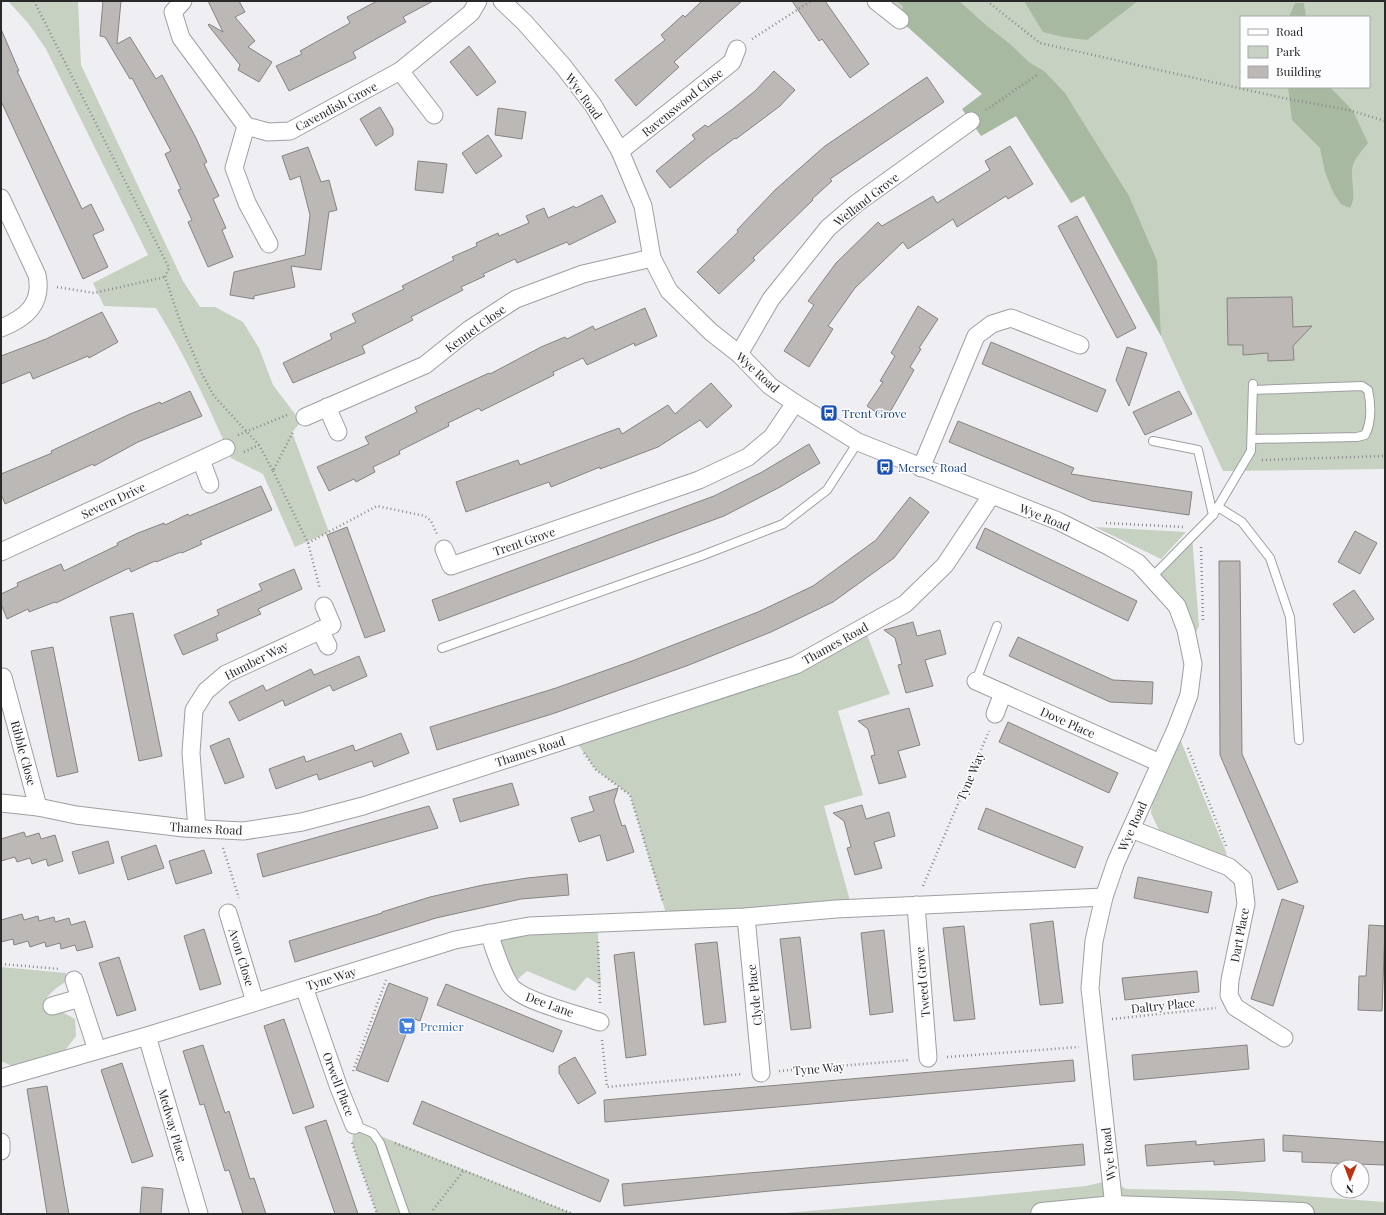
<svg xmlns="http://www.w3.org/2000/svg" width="1386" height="1215" font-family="'Playfair Display',serif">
<rect width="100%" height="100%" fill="#efeff3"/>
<g fill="#c6d1c1" fill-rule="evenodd">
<path d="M8 1H78L81 65 183 281 200 307H215L243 322 259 348 273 385 301 422 292 432 329 532 295 547 263 474 231 458C209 406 185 355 156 308L104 306 93 283 148 255 46 49 28 23Z"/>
<path d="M876 1H1385V469L1223 471 1161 336 1084 196 1071 203 1016 116 981 136 982 94 900 20ZM1241 17H1369V87H1241Z"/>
<path d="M1095 527 1186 532 1161 559Z"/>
<path d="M1192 536 1199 626 1195 634 1152 577Z"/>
<path d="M864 627 890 694 838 711 863 795 824 806 852 908 668 920 630 795 596 770 573 737 796 665Z"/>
<path d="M1176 729 1226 852 1229 867 1165 843 1151 813 1154 777Z"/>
<path d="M597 922 601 986 587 977 575 991 527 971 510 986 489 933Z"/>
<path d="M1 967 66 973 65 982C55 989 44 996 43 1009L64 1013 75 1019 76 1036 63 1053 12 1066 1 1061Z"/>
<path d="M354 1125 373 1133 574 1214H377L352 1143Z"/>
<path d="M1111 1180 1126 1189 1234 1191 1385 1202V1214H774L964 1198 1086 1186Z"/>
</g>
<g fill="#a7b9a0">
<path d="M896 1H959L987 26 1010 44 1030 63 1044 71 1065 93 1129 196 1157 261 1161 336 1084 196 1071 203 1016 116 981 136 962 109 982 94 900 20 903 6Z"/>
<path d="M1024 1H1138L1087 40 1063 37 1043 32Z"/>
<path d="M1295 3H1304L1306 17H1289Z"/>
<path d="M1288 87H1330L1353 111 1368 143C1362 151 1352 160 1352 171 1351 184 1357 196 1350 208L1341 204 1333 192 1325 172 1320 148 1292 120Z"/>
</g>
<g fill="#bbb8b5" stroke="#868381">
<path d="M103 1H121L117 44 130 37 156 79 162 75 195 136 207 162 204 164 219 196 213 199 226 228 222 230 233 257 208 267 188 222 192 220 178 190 181 189 165 154 171 151 132 78 130 79 105 37 100 36Z"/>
<path d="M208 1H239L245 12 235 17 255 41 248 47 272 62 259 82 238 70 240 65 208 25 209 24 223 32Z"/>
<path d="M377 1H433L403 17 406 22 353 52 356 58 289 91 276 66 302 54 300 51 350 23 347 17Z"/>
<path d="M702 1H742L674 62 679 67 636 106 615 80 665 40 661 35 683 15 685 17Z"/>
<path d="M792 1H825L869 64 850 78 822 39 819 41Z"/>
<path d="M1 29 19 71H17L82 209 91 204 104 230 93 235 108 267 83 279 1 101Z"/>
<path d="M469 46 496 82 477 96 450 62Z"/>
<path d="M774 71 795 90 780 106 736 139 735 138 709 157 670 188 656 171 695 139 692 135 705 125 708 127 734 108 755 91Z"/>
<path d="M927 77 944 102 830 179 832 181 812 199 813 200 753 258 755 260 719 294 697 272 738 232 737 230 775 190 825 146Z"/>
<path d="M380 107 393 129V135L376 146 360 119Z"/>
<path d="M498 108 526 112 522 139 495 135Z"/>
<path d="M488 135 502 156 476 174 462 153Z"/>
<path d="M1010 146 1033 184 1008 199 1006 196 957 227 953 219 908 249 903 242 855 288 828 326 833 329 809 367 784 351 814 305 808 301 836 263 878 222 882 226 933 196 937 203 990 170 985 161Z"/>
<path d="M308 147 321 182 329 180 337 210 329 212 321 270 291 266 295 287 254 296V299L230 295 234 272 305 255 310 215 300 176 290 180 282 156Z"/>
<path d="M418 161 447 164 443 193 415 190Z"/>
<path d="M602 195 616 222 569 245 567 242 517 263 515 259 483 274 485 276 461 287 463 290 411 317 413 320 362 346 365 353 293 383 283 363 332 339 330 334 356 322 352 314 404 289 402 286 454 260 452 257 477 246 476 243 498 233 499 236 529 223 526 216 544 208 548 218 574 206 576 208Z"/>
<path d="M1077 216 1136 328 1117 338 1058 226Z"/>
<path d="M1292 297 1293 327 1312 326 1293 346 1294 360 1268 361V353L1243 355V345H1228L1227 298Z"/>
<path d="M918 306 938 319 919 348 921 349 910 367 914 370 886 419 867 406 883 382 880 381 895 356 891 353Z"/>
<path d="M645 308 657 336 635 346 634 343 587 365 583 358 553 372 554 375 481 411 479 408 448 423 449 426 399 451 400 454 373 467 375 472 356 482 354 479 329 491 317 467 369 444 365 437 417 412 415 407 489 373 490 374 541 347 565 337 567 339 593 326 595 330Z"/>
<path d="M102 312 118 342 89 358 88 356 33 379 30 372 1 384V356L46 339Z"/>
<path d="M991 342 1106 390 1097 412 982 364Z"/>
<path d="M1127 347 1147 353 1129 406 1116 380Z"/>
<path d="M711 383 732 406 707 428 700 420 658 447 600 469V467L551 487 549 482 466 512 456 482 518 460 520 465 619 428 622 434 668 405 675 414Z"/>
<path d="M190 391 202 416 138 442 94 466 93 464 5 504 1 494V474L52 453 51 451 130 414 160 402 161 404Z"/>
<path d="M1179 391 1192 414 1145 435 1133 412Z"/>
<path d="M958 421 1074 468 1071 474 1192 492 1189 515 1092 501 949 442Z"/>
<path d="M809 444 820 463 780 487 724 516 439 621 432 600 714 496 762 472Z"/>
<path d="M261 486 272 510 200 541 202 544 182 553 181 552 156 562 155 561 131 572 129 568 56 603 55 602 29 612 28 609 7 619 1 604V594L18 586 17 583 61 564 64 571 118 545 117 543 138 533 164 523 165 525 188 514 189 516Z"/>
<path d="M910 497 929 512 894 558 833 602 771 632 689 665 555 713 437 750 430 727 556 688 632 661 758 612 813 586 876 540Z"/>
<path d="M347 527 385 631 365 638 327 535Z"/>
<path d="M985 528 1137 601 1128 621 976 548Z"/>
<path d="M1355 531 1377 543 1360 574 1338 562Z"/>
<path d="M1219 561H1240L1242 754 1298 882 1278 890 1220 755Z"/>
<path d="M294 569 302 589 258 609 261 614 216 634 218 640 183 655 174 635 219 615 217 610 262 590 259 584Z"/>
<path d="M1354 590 1374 619 1354 633 1333 604Z"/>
<path d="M133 613 162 756 139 761 110 617Z"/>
<path d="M913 622 917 636 940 630 946 654 925 660 933 686 906 693 898 665 902 664 895 638 884 630Z"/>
<path d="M1018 637 1113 680 1153 682 1152 704 1110 702 1009 656Z"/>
<path d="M53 647 78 772 57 777 31 651Z"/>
<path d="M359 656 367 676 333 691 330 685 285 706 283 700 239 721 229 702 263 685 266 691 311 669 314 675Z"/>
<path d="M909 708 920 745 898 751 906 777 879 784 871 756 875 755 868 729 858 721Z"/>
<path d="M1008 722 1118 773 1109 793 999 742Z"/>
<path d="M401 733 409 753 374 767 372 761 319 780 317 774 276 789 269 769 304 756 306 762 353 745 355 751Z"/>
<path d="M229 738 244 777 225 784 210 746Z"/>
<path d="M512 783 519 805 460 822 453 799Z"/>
<path d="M618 788 614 801 622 826 625 825 634 852 607 861 600 835 579 842 571 818 594 811 589 797Z"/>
<path d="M862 805 866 819 889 812 895 836 874 842 882 868 855 875 847 848 851 847 844 821 833 813Z"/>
<path d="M429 806 438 828 263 877 257 854Z"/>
<path d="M986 808 1083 847 1075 868 978 829Z"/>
<path d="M24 832 26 837 39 833 41 839 55 835 63 861 48 866 46 859 32 864 30 858 17 862 15 857 1 861V839Z"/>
<path d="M108 841 114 863 79 874 72 852Z"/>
<path d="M156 845 164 868 128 880 121 857Z"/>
<path d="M204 850 212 873 176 884 169 861Z"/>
<path d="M567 874 569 895 521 899 436 918 295 962 289 941 382 913V912L430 897 483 885 527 878Z"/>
<path d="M1138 877 1212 892 1208 913 1134 898Z"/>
<path d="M1282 899 1304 906 1273 1006 1251 999Z"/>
<path d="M22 914 24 920 38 916 39 921 54 917 55 922 69 918 71 925 85 921 93 947 77 951 75 945 61 949 60 943 46 947 45 942 30 947 28 941 14 945 13 939 1 942V920Z"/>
<path d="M1053 921 1063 1003 1040 1005 1030 924Z"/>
<path d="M1369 925 1385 926 1382 1011 1358 1010 1359 976H1366Z"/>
<path d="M964 926 975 1019 954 1021 943 928Z"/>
<path d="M204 929 221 984 200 990 184 936Z"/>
<path d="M884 930 893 1012 870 1015 861 933Z"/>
<path d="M800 937 811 1028 791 1030 780 939Z"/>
<path d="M717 942 726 1022 704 1025 695 944Z"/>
<path d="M634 952 646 1055 626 1058 614 955Z"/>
<path d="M119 957 136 1010 117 1016 99 963Z"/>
<path d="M1197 971 1199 992 1125 1000 1122 978Z"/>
<path d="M389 983 428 998 420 1021 412 1018 388 1082 356 1070Z"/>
<path d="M446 984 562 1031 553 1052 437 1005Z"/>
<path d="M284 1019 314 1107 293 1114 264 1026Z"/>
<path d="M203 1045 225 1113 229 1111 250 1179 254 1178 266 1214H243L229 1170 225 1171 204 1104 200 1105 183 1051Z"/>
<path d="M1247 1045 1249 1069 1134 1080 1132 1055Z"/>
<path d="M575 1057 596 1093 578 1104 559 1073V1066Z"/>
<path d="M1073 1060 1075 1081 605 1122 604 1100Z"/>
<path d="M122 1063 153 1156 132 1163 101 1070Z"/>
<path d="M47 1086 64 1186 69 1214H47L27 1089Z"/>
<path d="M422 1101 609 1180 600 1202 413 1124Z"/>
<path d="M326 1120 358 1214H335L305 1127Z"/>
<path d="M1283 1135 1385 1142V1165L1302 1162V1152L1283 1151Z"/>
<path d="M1264 1139 1265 1161 1214 1165V1161L1147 1166 1145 1145 1196 1141V1145Z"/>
<path d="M1083 1144 1085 1165 770 1191 624 1206 622 1184Z"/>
<path d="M142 1187 163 1189 161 1214H140Z"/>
</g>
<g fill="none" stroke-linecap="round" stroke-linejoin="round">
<g stroke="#9f9fa2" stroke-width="10">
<g id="lane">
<path d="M1252 439 1357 437 1365 435C1372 422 1371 403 1368 390L1362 386 1253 390"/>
<path d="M1153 441 1198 450 1213 515"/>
<path d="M1218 507 1242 522 1270 558 1290 617 1299 740"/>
<path d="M1152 577 1213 515 1251 451 1253 384"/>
<path d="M442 648 701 556 783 524 827 490 858 442"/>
<path d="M976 681 997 626"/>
<path d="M354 1125 373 1133 380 1143 405 1214"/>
</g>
</g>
<g stroke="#9f9fa2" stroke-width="19">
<g id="street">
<path d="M183 1 173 12 181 38 246 126 268 132 290 131 400 71 471 13 478 1"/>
<path d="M502 1 525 23 563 66 593 105 620 151 643 206 652 258 669 291 711 332 739 354 770 386 795 403 858 442 1058 521 1110 547 1138 563 1177 606 1186 630 1193 664 1189 695 1176 729 1116 862 1104 897 1094 941 1090 988 1114 1207"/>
<path d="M876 1 900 20"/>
<path d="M400 71 434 115"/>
<path d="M246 126 234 168 247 203 269 244"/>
<path d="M620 151 732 62 737 49"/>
<path d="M1 198 37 275C43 304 26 318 1 328"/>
<path d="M739 354 771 299 828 228 857 203 971 121"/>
<path d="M327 407 338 432"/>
<path d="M305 417 425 365 470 329 516 299 583 274 652 258"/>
<path d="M201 460 210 484"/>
<path d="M921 468 976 336 992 324 1011 318 1080 345"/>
<path d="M444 549 451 566 699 480 748 457 772 437 795 403"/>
<path d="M1 552 226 448"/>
<path d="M320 630 328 646"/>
<path d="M3 677 38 807"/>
<path d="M976 681 1160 763"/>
<path d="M995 714 1003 693"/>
<path d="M1 803 38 807 76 815 184 828 243 831 302 822 363 806 796 665 905 604 945 565 991 496"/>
<path d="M197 829 191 753 194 710 206 691 226 674 332 625 324 606"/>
<path d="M1131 829 1229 867 1243 879 1246 904 1230 980 1229 995 1235 1007 1284 1038"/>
<path d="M916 905 928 1058"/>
<path d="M228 913 255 1002"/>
<path d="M746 917 761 1073"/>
<path d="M489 933C495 951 500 969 510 985 520 1001 580 1015 600 1022"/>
<path d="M74 980 97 1050"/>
<path d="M304 987 339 1088 354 1125"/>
<path d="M52 1006 80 998"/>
<path d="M147 1036 199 1214"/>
<path d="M1 1078 147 1036 455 940 529 926 746 917 836 909 1104 897"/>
<path d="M1 1142V1151"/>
</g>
</g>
<g stroke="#9f9fa2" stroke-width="24">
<path id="secondary" d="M1042 1214 1114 1207 1303 1214"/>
</g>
<g stroke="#8b8b8e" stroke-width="2.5" stroke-dasharray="1 3" stroke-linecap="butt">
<path d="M34 1 169 268 165 277 182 327 202 374 214 396 259 445 273 471 294 430"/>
<path d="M987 1 1040 43 1283 98 1349 110 1385 121"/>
<path d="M752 39 811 1"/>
<path d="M986 110 1037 75"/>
<path d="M57 287 94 293 165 277"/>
<path d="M238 435 287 415"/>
<path d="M244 452 259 445"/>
<path d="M1262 460 1385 456"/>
<path d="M273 471 308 543 320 589"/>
<path d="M1106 523 1183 527"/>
<path d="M308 543 377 506 425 516 431 521 437 534"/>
<path d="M1201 547 1203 620"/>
<path d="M1188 748 1226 846"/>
<path d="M584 753 596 770 630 795 663 902"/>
<path d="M223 848 239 898"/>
<path d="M923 886 989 731"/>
<path d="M598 942 600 1003"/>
<path d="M1 964 60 969"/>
<path d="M1112 1019 1216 1008"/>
<path d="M602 1040 607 1087 742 1074"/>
<path d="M947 1057 1079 1047"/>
<path d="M353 1071 386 980"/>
<path d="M779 1071 910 1060"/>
<path d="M352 1143 377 1214"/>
<path d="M395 1143 573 1214"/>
<path d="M433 1210 464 1170"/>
</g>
<use href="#lane" stroke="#fff" stroke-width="8"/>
<use href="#street" stroke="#fff" stroke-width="17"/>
<use href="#secondary" stroke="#fff" stroke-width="22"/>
</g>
<defs>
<g id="bus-square" transform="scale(0.9)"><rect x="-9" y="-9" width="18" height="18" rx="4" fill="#1a4fb4" stroke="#fdfdff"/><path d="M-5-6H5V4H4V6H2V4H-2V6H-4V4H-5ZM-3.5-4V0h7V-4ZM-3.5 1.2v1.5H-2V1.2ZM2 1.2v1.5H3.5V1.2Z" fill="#fff"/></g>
<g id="supermarket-square" transform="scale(0.9)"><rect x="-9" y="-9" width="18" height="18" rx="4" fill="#3f7fe0" stroke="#fdfdff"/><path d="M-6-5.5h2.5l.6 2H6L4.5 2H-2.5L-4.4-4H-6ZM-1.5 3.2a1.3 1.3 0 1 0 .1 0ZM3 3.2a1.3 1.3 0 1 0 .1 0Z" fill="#fff"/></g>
</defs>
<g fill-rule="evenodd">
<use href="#bus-square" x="829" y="413"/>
<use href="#bus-square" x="885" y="467"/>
<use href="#supermarket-square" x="407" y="1026"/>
</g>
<g text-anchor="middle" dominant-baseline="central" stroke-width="3" stroke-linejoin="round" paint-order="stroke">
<g font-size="12" fill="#29292a" stroke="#fdfdff">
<text transform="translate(584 96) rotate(54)">Wye Road</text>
<text transform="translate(682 102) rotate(-39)">Ravenswood Close</text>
<text transform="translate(336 106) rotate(-28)">Cavendish Grove</text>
<text transform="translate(866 199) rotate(-38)">Welland Grove</text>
<text transform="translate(475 328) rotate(-36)">Kennet Close</text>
<text transform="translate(758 372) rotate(42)">Wye Road</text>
<text transform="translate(113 500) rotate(-25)">Severn Drive</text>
<text transform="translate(1045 517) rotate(22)">Wye Road</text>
<text transform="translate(524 541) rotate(-19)">Trent Grove</text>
<text transform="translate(835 643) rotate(-29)">Thames Road</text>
<text transform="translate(256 660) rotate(-27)">Humber Way</text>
<text transform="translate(1068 722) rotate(24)">Dove Place</text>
<text transform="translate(530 751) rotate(-18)">Thames Road</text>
<text transform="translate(24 753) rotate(75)">Ribble Close</text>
<text transform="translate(970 776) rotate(-67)">Tyne Way</text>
<text transform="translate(1132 826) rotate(-66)">Wye Road</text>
<text transform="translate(206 828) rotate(3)">Thames Road</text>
<text transform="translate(1239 935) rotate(-79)">Dart Place</text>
<text transform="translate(242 957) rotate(73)">Avon Close</text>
<text transform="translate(331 978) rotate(-17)">Tyne Way</text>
<text transform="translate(922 982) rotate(-95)">Tweed Grove</text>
<text transform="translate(754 995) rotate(-96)">Clyde Place</text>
<text transform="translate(550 1004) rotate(20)">Dee Lane</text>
<text transform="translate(1163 1005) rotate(-6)">Daltry Place</text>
<text transform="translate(819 1068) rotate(-5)">Tyne Way</text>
<text transform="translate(339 1084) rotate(69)">Orwell Place</text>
<text transform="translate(173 1125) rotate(74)">Medway Place</text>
<text transform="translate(1108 1154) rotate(-96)">Wye Road</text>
</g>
<g font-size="12" fill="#164399" stroke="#fdfdff" text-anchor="start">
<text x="842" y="413">Trent Grove</text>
<text x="898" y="467">Mersey Road</text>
</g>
<g font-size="12" fill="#366cbe" stroke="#fdfdff" text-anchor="start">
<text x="420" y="1026">Premier</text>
</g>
</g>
<rect width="1386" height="1215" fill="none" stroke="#29292a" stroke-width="4"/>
<rect x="1240" y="16" width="130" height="72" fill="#fdfdff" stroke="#a8a8aa"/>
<rect x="1248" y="29" width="20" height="6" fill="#ffffff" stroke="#a8a8aa"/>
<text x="1276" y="36" font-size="12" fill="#29292a">Road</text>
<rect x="1248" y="46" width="20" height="12" fill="#c6d1c1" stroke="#a8a8aa"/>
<text x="1276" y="56" font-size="12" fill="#29292a">Park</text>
<rect x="1248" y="66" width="20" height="12" fill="#bbb8b5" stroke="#a8a8aa"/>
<text x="1276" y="76" font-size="12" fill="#29292a">Building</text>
<g transform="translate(1350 1179) rotate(181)"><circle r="19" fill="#fdfdff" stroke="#a8a8aa"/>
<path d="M0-3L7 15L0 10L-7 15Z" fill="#bc3113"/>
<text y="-6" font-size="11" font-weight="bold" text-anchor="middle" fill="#29292a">N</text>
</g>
</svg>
